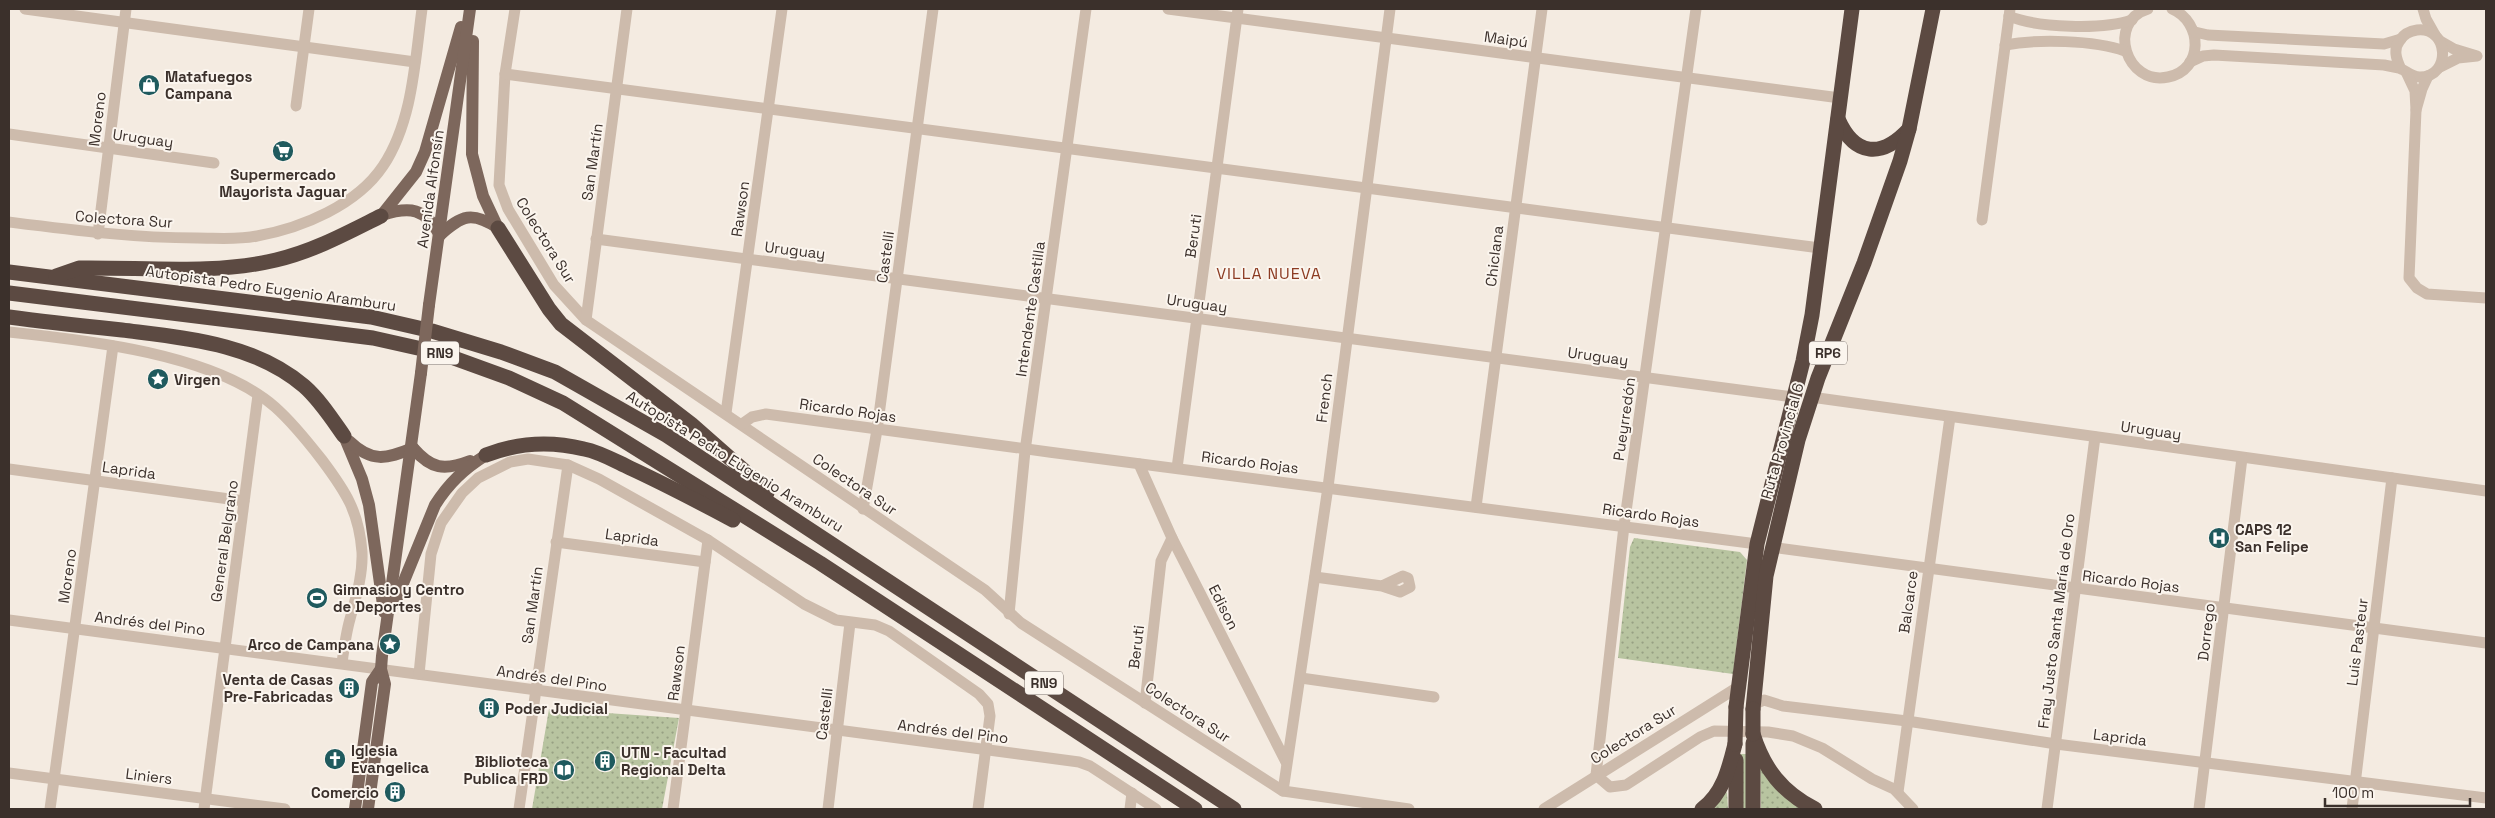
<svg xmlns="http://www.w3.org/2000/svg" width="2495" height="818" font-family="'Space Grotesk',sans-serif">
<defs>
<pattern id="grass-dots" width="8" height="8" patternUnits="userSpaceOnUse" patternTransform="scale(1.25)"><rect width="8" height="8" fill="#b8c4a0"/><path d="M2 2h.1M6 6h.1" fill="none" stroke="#97a083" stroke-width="1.8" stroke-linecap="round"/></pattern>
</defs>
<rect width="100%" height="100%" fill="#f4ebe1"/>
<g fill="url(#grass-dots)">
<path d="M1634 538 1740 552 1747 560 1733 674 1618 658 1630 547Z"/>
<path d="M549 709 679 718 662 809H532Z"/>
<path d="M1741 754H1746L1747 809H1742Z"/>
<path d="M1760 764 1807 809H1761Z"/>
<path d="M1727 792 1728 809H1710Z"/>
</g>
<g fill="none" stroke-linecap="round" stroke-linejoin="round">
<g stroke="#cdbbac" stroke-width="11">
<path d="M25 9 415 62"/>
<path d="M515 9 505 74 499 185 508 209 554 285 586 320 985 590 1021 623 1283 791 1409 809"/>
<path d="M1168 9 1840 98"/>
<path d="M1696 9 1624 526 1596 775 1610 787 1626 785 1700 737 1714 731 1768 732 1793 736 1822 748 1872 779 1894 789 1913 809"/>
<path d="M2148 9C2106 22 2126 86 2168 77 2204 70 2203 22 2172 9"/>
<path d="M2423 9 2426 19 2435 35"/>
<path d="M2009 16C2037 28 2103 30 2132 20"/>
<path d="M2195 32 2208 35 2384 44 2401 39"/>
<path d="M2440 41 2454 49 2477 56 2458 58 2440 67"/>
<path d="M2005 45C2037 39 2094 40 2125 51"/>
<path d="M2190 62 2203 56 2214 55 2384 65C2389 66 2394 67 2399 68 2406 70 2410 77 2420 77 2452 77 2449 26 2417 30 2410 31 2404 34 2400 40 2393 49 2396 59 2401 69"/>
<path d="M505 74 1820 248"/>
<path d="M2407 74 2415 91 2416 110 2422 89 2428 76"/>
<path d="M296 106 309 9"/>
<path d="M2416 110 2409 278 2417 288 2427 294 2486 298"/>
<path d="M9 134 214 163"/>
<path d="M1982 220 2010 9"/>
<path d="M9 222C72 230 134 238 197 238 217 238 238 240 257 236 302 228 357 205 383 166 413 121 415 60 422 9"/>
<path d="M98 234 126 9"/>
<path d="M596 239 1793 397"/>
<path d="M586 320 627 9"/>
<path d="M9 332C86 340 215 354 275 407 292 422 308 442 322 460 346 492 359 512 362 552 363 575 356 597 350 619 346 633 344 648 342 663"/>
<path d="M1811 397 2486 491"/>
<path d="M726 413 782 9"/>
<path d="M742 424 752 417 766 414C1096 460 1427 499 1757 544"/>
<path d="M1139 464 1172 538 1286 762"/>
<path d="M1177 468 1238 9"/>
<path d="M9 469 244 501"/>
<path d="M1476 507 1542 9"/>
<path d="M863 509 877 430 933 9"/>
<path d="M556 542 705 562"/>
<path d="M1771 547 2486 643"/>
<path d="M1315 577 1382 586 1400 592 1410 587 1408 578 1403 576 1382 586"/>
<path d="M1009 614 1025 451 1086 9"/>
<path d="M9 620 1079 762 1090 766 1156 809"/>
<path d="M419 674 431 554 441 523 462 493 478 478 510 462 528 459 568 465 599 479 708 540 804 604 836 620 875 625 889 631 979 694 988 704 990 716 978 809"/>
<path d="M1301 678 1434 697"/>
<path d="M1145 703 1161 561 1172 538"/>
<path d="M1753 705 1764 700 1783 706 1907 721 2056 744 2486 798"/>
<path d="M9 773 285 809"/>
<path d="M1283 791 1328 487 1390 9"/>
<path d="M1898 792 1950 417"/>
<path d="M50 809 113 346"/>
<path d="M204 809 258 395"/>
<path d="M519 809 568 465"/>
<path d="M673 809 708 540"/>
<path d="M828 809 850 623"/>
<path d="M1130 809 1132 793"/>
<path d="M1544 809 1738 687"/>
<path d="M2047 809 2095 437"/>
<path d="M2199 809 2242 458"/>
<path d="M2352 809 2392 478"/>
</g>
<g stroke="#7d675c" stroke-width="12">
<path d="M473 41 472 154 483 196 498 228"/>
<path d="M382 215C410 206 425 208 440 235"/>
<path d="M381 216 416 172 425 152 461 27"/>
<path d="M440 235C462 215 472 211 498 228"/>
<path d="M429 305 470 9"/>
<path d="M344 436 362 479 369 505 384 612"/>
<path d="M349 441C372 463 386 459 413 448"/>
<path d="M413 448C431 469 444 471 470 461"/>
<path d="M395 603 435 505C449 483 464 469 486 455"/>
<path d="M355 809 372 682 381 669"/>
<path d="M368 809 385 684 381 669 382 656 421 373"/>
</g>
<g stroke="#5c4a42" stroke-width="15">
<path d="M1838 119C1855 157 1882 158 1909 129"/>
<path d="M498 228 549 309 561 324 691 424 758 483 767 493"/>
<path d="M9 272 371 317 432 331 501 352 555 372 666 435 1234 809"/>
<path d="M56 276 79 268C144 267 213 275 276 260 314 251 347 233 381 216"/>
<path d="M9 293 373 338 440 353 509 378 563 403 820 563 1195 809"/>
<path d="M9 317C46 322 84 326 122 330 185 338 254 343 304 386 320 400 332 419 344 436"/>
<path d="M486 455C517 443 551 441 584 449 600 452 615 461 630 468 665 484 699 502 733 520"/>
<path d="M1736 707 1757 544 1803 361 1812 315 1852 9"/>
<path d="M1753 709 1766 576 1798 440 1818 378 1864 263 1900 161 1909 129 1933 9"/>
<path d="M1753 734C1764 769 1782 792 1815 809"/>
<path d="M1736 760V809"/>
<path d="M1702 809C1723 794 1729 768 1735 744"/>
<path d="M1753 809V743"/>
</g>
<path stroke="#7d675c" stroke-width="12" d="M421 373 429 305"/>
<g stroke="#5c4a42" stroke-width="15">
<path d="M1753 734V709"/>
<path d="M1735 744 1736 707"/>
</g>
</g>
<defs>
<g id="shop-disc" transform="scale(1.125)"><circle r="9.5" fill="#1f5a5e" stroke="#fbf5ee"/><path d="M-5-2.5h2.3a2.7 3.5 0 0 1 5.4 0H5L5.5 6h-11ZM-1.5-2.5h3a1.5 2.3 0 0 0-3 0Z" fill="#fff"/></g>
<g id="supermarket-disc" transform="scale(1.125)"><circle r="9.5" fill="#1f5a5e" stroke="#fbf5ee"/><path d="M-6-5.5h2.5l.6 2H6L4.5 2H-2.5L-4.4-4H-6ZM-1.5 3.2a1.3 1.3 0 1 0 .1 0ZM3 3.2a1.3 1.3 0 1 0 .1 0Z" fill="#fff"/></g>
<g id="sight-disc" transform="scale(1.125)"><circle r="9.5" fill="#1f5a5e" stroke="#fbf5ee"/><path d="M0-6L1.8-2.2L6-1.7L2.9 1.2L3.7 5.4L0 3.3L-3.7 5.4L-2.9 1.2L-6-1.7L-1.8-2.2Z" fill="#fff"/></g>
<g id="hospital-disc" transform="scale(1.125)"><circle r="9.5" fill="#1f5a5e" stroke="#fbf5ee"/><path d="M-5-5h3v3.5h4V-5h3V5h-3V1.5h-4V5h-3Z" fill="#fff"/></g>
<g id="stadium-disc" transform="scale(1.125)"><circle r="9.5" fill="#1f5a5e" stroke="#fbf5ee"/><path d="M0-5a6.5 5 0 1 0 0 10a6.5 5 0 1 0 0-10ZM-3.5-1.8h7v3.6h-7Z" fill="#fff"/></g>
<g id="building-disc" transform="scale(1.125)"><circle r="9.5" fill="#1f5a5e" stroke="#fbf5ee"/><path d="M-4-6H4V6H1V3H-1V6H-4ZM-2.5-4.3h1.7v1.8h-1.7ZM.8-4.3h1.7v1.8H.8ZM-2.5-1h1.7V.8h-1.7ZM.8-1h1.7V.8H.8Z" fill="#fff"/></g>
<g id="church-disc" transform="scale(1.125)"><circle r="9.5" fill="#1f5a5e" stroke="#fbf5ee"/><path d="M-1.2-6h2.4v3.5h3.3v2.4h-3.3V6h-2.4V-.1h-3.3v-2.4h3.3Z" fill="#fff"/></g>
<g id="library-disc" transform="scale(1.125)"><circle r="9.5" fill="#1f5a5e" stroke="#fbf5ee"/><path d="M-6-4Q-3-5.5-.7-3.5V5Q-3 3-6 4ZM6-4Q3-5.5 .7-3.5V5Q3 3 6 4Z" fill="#fff"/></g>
</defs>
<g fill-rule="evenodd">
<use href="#shop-disc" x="149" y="85"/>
<use href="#supermarket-disc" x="283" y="151"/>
<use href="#sight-disc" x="158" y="379"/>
<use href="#hospital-disc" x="2219" y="538"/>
<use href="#stadium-disc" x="317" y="598"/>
<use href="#sight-disc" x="390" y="644"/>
<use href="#building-disc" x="349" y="688"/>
<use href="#building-disc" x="489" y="708"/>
<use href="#church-disc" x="335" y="759"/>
<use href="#building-disc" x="605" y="761"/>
<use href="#library-disc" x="564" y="770"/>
<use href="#building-disc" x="395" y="792"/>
</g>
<g text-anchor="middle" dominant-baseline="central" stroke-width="4" stroke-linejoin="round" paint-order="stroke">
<g fill="#fbf5ee" stroke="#756b66" stroke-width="1">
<rect x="421" y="341.5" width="38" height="23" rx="4"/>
<rect x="1809" y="341.5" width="38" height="23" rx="4"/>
<rect x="1025" y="671.5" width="38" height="23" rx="4"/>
</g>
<g font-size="14" font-weight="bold" fill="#3b302b">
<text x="440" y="353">RN9</text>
<text x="1828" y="353">RP6</text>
<text x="1044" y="683">RN9</text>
</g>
<g font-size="15" fill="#3b302b" stroke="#fbf5ee">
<text transform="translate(1506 39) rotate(8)">Maipú</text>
<text transform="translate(97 119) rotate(-83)">Moreno</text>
<text transform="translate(143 138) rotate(8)">Uruguay</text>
<text transform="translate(592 162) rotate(-82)">San Martín</text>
<text transform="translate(430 189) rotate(-82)">Avenida Alfonsín</text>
<text transform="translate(740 209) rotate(-82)">Rawson</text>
<text transform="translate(124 219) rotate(4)">Colectora Sur</text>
<text transform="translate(1193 236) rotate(-82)">Beruti</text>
<text transform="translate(546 240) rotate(58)">Colectora Sur</text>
<text transform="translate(795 250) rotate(7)">Uruguay</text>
<text transform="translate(1494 256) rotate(-83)">Chiclana</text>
<text transform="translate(885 257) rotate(-82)">Castelli</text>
<text transform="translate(271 288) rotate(8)">Autopista Pedro Eugenio Aramburu</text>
<text transform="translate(1197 303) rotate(8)">Uruguay</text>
<text transform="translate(1030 309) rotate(-82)">Intendente Castilla</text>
<text transform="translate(1598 356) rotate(8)">Uruguay</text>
<text transform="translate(1324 398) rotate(-83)">French</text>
<text transform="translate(848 410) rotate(8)">Ricardo Rojas</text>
<text transform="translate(1624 419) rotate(-82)">Pueyrredón</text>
<text transform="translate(2151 430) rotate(8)">Uruguay</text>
<text transform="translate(1782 441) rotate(-74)">Ruta Provincial 6</text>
<text transform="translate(735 461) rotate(32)">Autopista Pedro Eugenio Aramburu</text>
<text transform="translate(1250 462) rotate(7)">Ricardo Rojas</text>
<text transform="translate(129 470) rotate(8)">Laprida</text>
<text transform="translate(855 484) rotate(34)">Colectora Sur</text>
<text transform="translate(1651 515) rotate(8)">Ricardo Rojas</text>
<text transform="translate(632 537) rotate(8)">Laprida</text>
<text transform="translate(224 541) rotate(-82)">General Belgrano</text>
<text transform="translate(67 576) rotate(-82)">Moreno</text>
<text transform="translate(2131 581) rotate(7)">Ricardo Rojas</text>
<text transform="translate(1908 602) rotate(-82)">Balcarce</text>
<text transform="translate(532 605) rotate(-82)">San Martín</text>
<text transform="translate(1224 607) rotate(63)">Edison</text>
<text transform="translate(2056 621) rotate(-83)">Fray Justo Santa María de Oro</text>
<text transform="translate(150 623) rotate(7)">Andrés del Pino</text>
<text transform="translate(2206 632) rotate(-83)">Dorrego</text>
<text transform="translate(2357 642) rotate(-83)">Luis Pasteur</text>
<text transform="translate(1136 647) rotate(-83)">Beruti</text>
<text transform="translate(676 673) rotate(-83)">Rawson</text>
<text transform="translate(552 678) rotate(8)">Andrés del Pino</text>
<text transform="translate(1188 712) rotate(33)">Colectora Sur</text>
<text transform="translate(824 714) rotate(-83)">Castelli</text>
<text transform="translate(953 731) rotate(7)">Andrés del Pino</text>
<text transform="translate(1633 734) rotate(-32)">Colectora Sur</text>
<text transform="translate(2120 737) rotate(7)">Laprida</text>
<text transform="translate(149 776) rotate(7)">Liniers</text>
</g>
<g font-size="15" font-weight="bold" fill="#3b302b" stroke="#fbf5ee" text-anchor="start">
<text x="165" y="76">Matafuegos<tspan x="165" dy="17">Campana</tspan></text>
<text x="283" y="174" text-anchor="middle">Supermercado<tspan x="283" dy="17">Mayorista Jaguar</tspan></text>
<text x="174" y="379">Virgen</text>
<text x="2235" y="529">CAPS 12<tspan x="2235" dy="17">San Felipe</tspan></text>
<text x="333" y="589">Gimnasio y Centro<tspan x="333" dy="17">de Deportes</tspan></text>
<text x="374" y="644" text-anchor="end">Arco de Campana</text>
<text x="333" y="679" text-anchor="end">Venta de Casas<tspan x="333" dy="17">Pre-Fabricadas</tspan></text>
<text x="505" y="708">Poder Judicial</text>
<text x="351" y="750">Iglesia<tspan x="351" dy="17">Evangelica</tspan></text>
<text x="621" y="752">UTN - Facultad<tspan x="621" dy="17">Regional Delta</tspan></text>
<text x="548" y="761" text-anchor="end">Biblioteca<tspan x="548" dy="17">Publica FRD</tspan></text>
<text x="379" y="792" text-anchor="end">Comercio</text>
</g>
<g font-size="16" letter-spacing="1" fill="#8c3b22" stroke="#fbf5ee">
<text x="1269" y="273">VILLA NUEVA</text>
</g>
</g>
<rect width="2495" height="818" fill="none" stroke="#3b302b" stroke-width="20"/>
<path d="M2325 798v8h145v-8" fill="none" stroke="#3b302b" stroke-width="2.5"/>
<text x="2332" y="798" font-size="15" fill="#3b302b" stroke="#fbf5ee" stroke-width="4" paint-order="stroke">100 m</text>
</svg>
